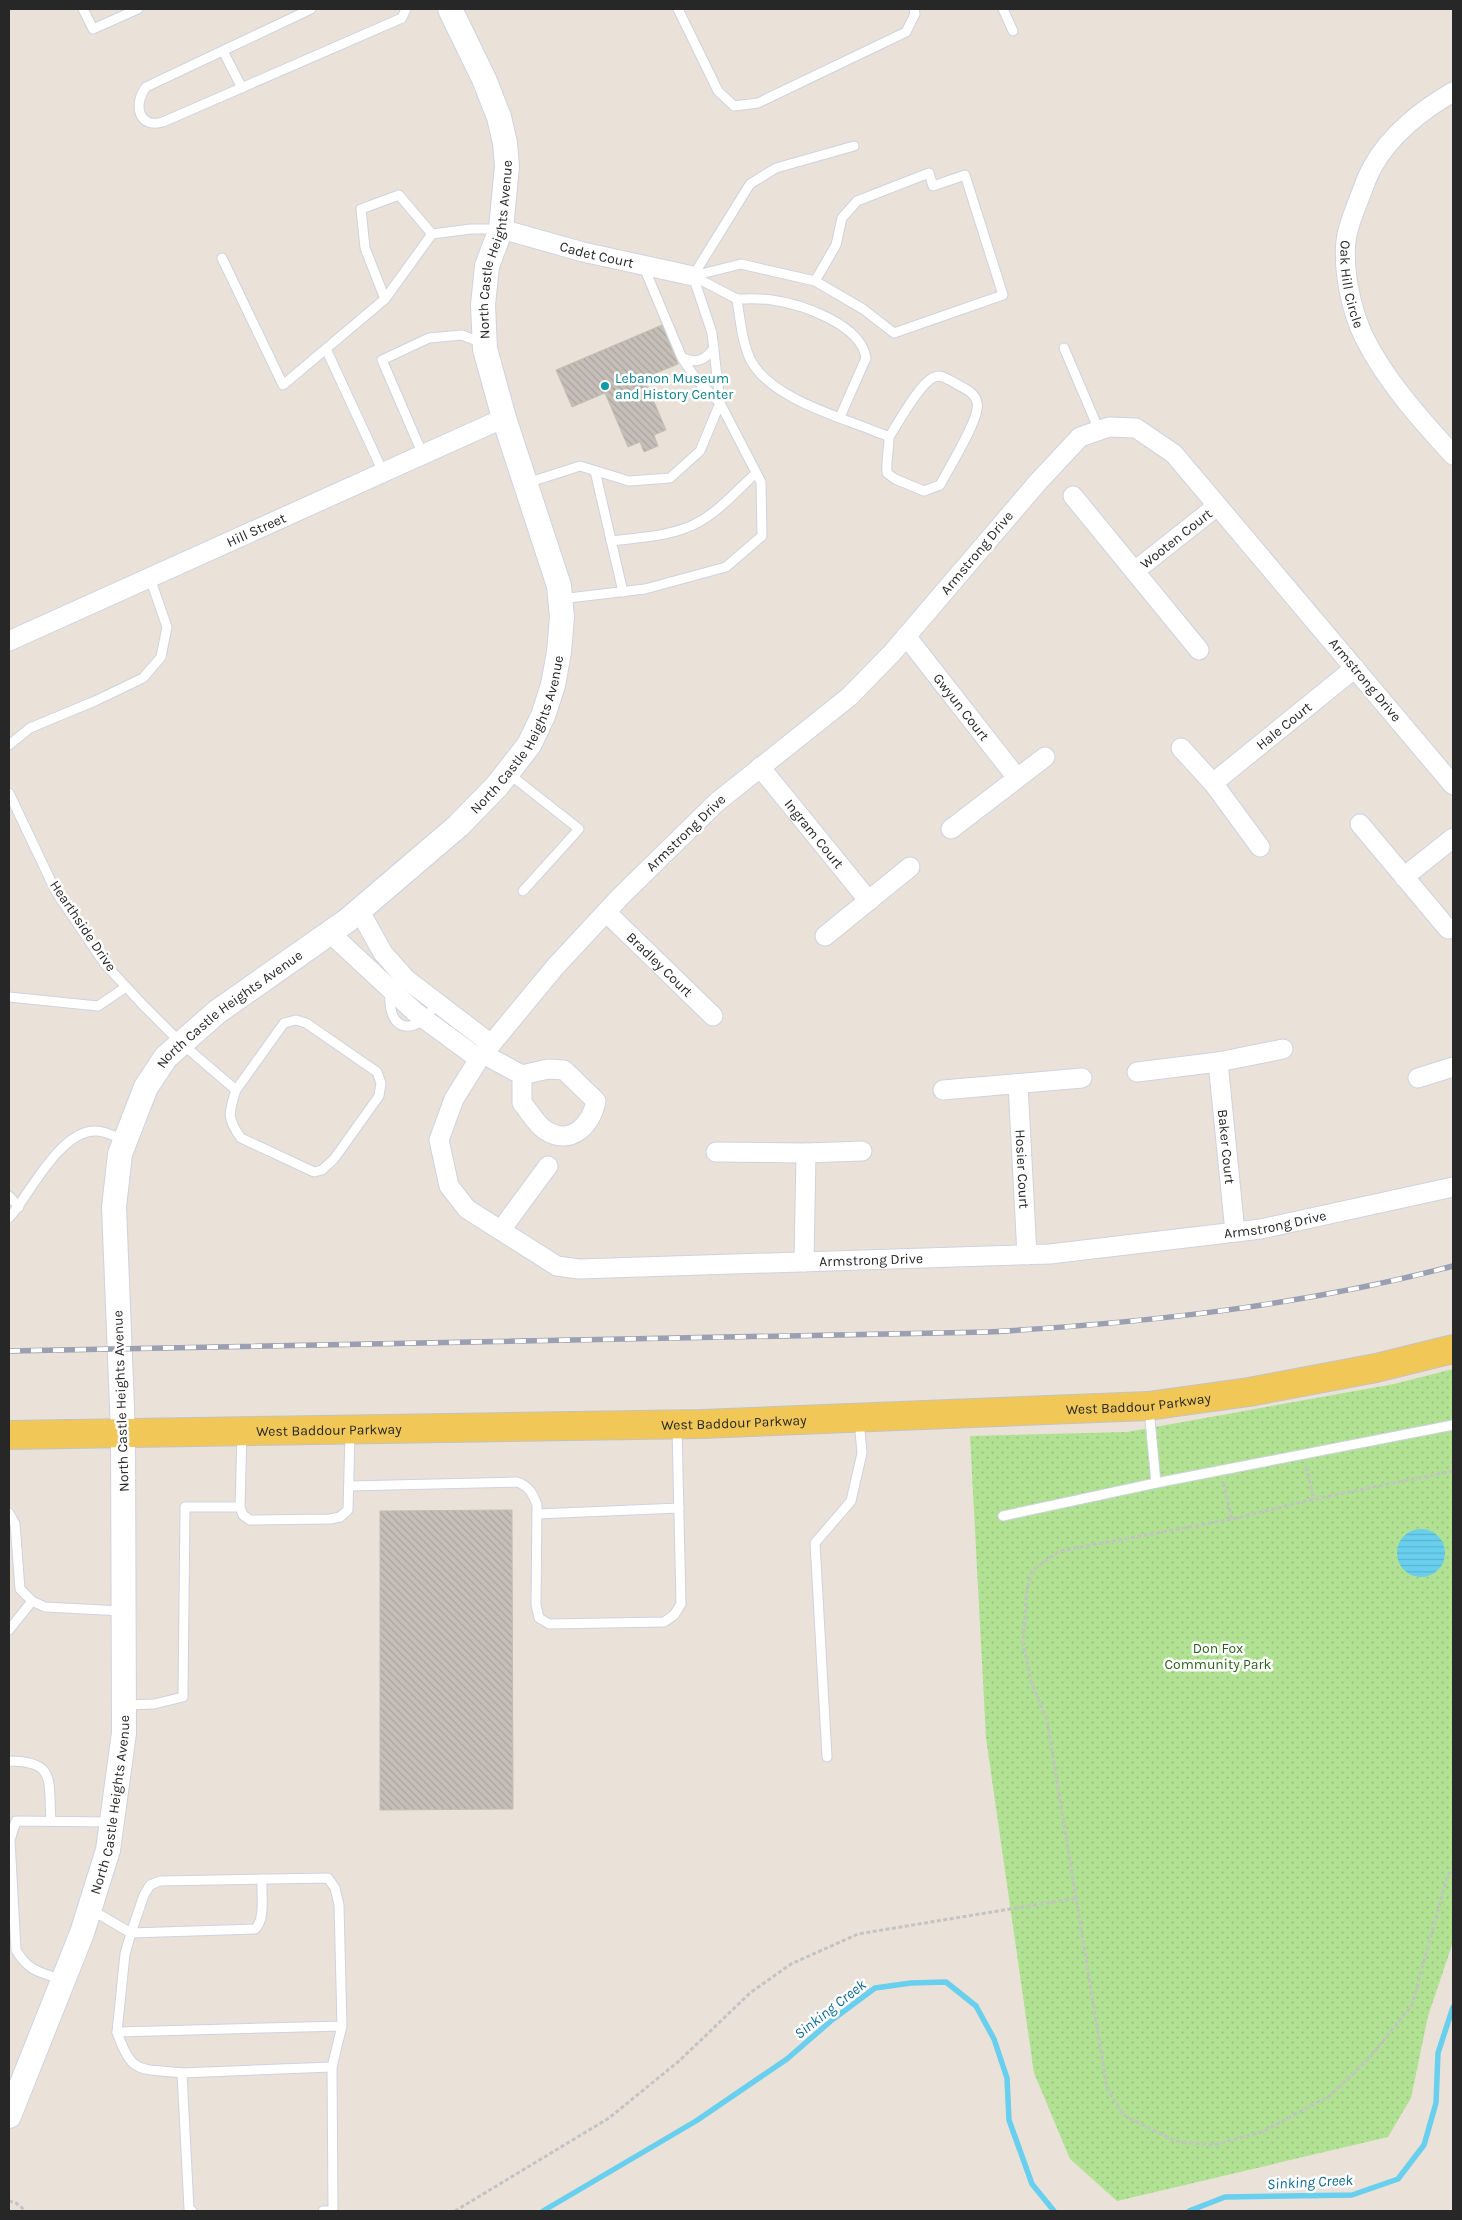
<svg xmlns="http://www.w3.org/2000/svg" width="1462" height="2220" font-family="Karla,sans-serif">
<defs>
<pattern id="green-dots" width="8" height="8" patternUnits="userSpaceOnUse" patternTransform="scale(1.25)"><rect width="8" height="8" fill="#b1e293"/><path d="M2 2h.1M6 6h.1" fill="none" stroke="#98c27f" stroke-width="1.8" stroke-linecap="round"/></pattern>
<pattern id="water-rules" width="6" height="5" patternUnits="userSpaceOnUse" patternTransform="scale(1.25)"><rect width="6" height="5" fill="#69cfee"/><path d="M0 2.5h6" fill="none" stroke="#5bb2cc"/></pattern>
<pattern id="building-back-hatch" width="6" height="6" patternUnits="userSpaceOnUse" patternTransform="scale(1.25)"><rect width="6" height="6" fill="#c5bfb8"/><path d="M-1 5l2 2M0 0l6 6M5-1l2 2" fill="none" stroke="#a9a49e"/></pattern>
</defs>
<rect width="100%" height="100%" fill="#eae2d8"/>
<path fill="url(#green-dots)" d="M1453 1369V1942L1428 2016 1411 2098 1388 2137 1117 2201 1070 2159 1034 2073 986 1738 970 1436 1127 1432 1394 1384Z"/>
<circle fill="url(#water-rules)" cx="1421" cy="1553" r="24"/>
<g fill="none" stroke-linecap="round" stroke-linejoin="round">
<g stroke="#69cfee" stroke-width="5.5">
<path d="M543 2211 696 2121 787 2059 832 2020 875 1988 911 1983 946 1982 976 2006 994 2039 1007 2078 1009 2120 1032 2184 1054 2211"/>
<path d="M1189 2211 1225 2197 1352 2195 1398 2179 1424 2145 1436 2103 1438 2053 1453 2007"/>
</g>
</g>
<g fill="url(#building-back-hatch)" stroke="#c5beb2">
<path d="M662 325 678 364 644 378 666 430 654 435 658 446 644 452 640 442 628 447 605 393 572 407 556 370Z"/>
<path d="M512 1510 513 1809 380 1810V1511Z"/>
</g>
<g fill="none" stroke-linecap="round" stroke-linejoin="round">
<g stroke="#ced2e1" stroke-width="11">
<g id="service">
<path d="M83 9 93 29 138 9"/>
<path d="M311 9 146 87C133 104 138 129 163 122L402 18 406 9"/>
<path d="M678 9 718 91 734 106 758 103 906 32 915 14 914 9"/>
<path d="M1003 9 1013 31"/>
<path d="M223 51 242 88"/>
<path d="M432 234 385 299 365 248 361 209 399 195 432 234 471 229H498"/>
<path d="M222 258 283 385 385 299"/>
<path d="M643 265 682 358 696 379 720 403"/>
<path d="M693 276 741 264 815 281 863 309 894 333 1003 295 965 175 933 186 929 173 857 201 842 218 836 245 815 281"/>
<path d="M693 276 737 299C740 319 742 341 750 359 771 401 849 419 889 437 889 449 886 461 887 473L895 479 924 491 940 485C949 468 975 426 977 409 979 399 972 392 964 388 957 385 947 377 939 376 923 375 898 424 889 437"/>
<path d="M693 276 750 184 776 168 854 146"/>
<path d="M693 276 712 333 720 403"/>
<path d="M737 299C748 299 760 298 772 300 801 304 861 324 866 358L840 417"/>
<path d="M1064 348 1099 430"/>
<path d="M326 349 383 472"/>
<path d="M683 358C697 364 705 360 714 348"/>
<path d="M423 455 382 360 429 338 462 335 482 343"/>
<path d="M595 471 623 592"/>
<path d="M527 483 580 466 629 481 670 478 700 451 720 403 761 482 762 536 726 567 645 589 560 599"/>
<path d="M611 541C635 538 660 537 683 529 712 520 734 493 756 473"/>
<path d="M9 745 30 728 95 701 143 678 161 657 167 627 150 578"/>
<path d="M508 773 579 829 523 891"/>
<path d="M9 793 56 892 104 963 143 1005 181 1043 236 1090C229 1112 226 1118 241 1138L314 1172 322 1170 334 1159 379 1096 381 1083 377 1072 306 1023 296 1020 284 1023 236 1090"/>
<path d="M390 990C389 1003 390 1028 410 1026 415 1025 420 1023 424 1019 429 1015 433 1008 436 1003"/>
<path d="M9 997 98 1006 126 987"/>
<path d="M9 1196 19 1207"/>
<path d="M9 1218C30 1194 60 1130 96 1131 105 1131 116 1137 125 1140"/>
<path d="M1149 1409 1156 1483"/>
<path d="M349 1486 517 1482C529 1486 533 1494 537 1505L536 1605 539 1618 549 1624 664 1622 674 1615 681 1604 677 1428"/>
<path d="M240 1507 243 1515 250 1520 330 1519 340 1517 348 1510 350 1433"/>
<path d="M9 1513 15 1524 20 1589 32 1601 45 1607 122 1611"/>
<path d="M537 1514 679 1508"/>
<path d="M1003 1516 1156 1483 1453 1425"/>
<path d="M9 1630 32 1601"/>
<path d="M126 1705 154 1704 183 1697 185 1507H240L242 1433"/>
<path d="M827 1757 815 1543 851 1501 862 1453 859 1420"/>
<path d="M9 1761C57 1761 48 1781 51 1821"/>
<path d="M90 1909 131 1933 255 1929C266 1919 261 1894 262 1879"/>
<path d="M63 1980C40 1972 29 1972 16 1950L10 1840 16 1821 112 1822"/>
<path d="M117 2032C132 2076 140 2068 182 2073L189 2209 192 2211"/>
<path d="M182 2073 332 2067"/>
<path d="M323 2211H333L332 2067 342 2026 339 1905 335 1888 328 1878 160 1881 150 1885 144 1895 131 1933 125 1954 117 2032 342 2026"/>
</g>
</g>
<g stroke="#ced2e1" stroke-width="21">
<g id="minor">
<path id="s1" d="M1453 92C1423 109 1390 135 1373 166 1366 178 1362 192 1357 204 1353 215 1347 229 1346 241 1343 271 1351 310 1364 337 1385 380 1421 420 1453 455"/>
<path id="s2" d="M501 229 583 252 693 276"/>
<path d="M1073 496 1199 650"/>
<path id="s3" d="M1136 570 1217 506"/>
<path id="s4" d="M906 636 1017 778"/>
<path id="s5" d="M9 641 504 418"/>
<path d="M1181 748 1213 783 1260 847"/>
<path id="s6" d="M760 767 869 901"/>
<path id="s7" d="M1213 783 1355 668"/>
<path id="s8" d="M1453 785 1174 454 1136 428 1109 427 1080 437 1038 482 892 653 849 697 717 802 621 896 555 967 479 1059 454 1099 439 1140 449 1186 467 1209 557 1266 579 1269 1050 1254 1261 1229 1453 1187"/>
<path d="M1360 824 1448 929"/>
<path d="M951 829 1045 757"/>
<path d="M1404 877 1453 838"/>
<path d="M359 910 383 953 406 979 491 1044"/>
<path id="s9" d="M606 912 713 1016"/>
<path d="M330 933 415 1012 479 1059"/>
<path d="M825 936 910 867"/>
<path d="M483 1054 522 1075 548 1069 564 1070 596 1101C591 1125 571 1147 545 1130 536 1124 529 1111 522 1103V1075"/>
<path id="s10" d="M1218 1062 1235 1232"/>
<path d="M1137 1072 1218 1062 1283 1049"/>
<path d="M1418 1078 1453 1067"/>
<path id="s11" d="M1018 1084 1027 1255"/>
<path d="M943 1090 1082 1078"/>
<path d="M716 1152 806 1153 862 1151"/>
<path d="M501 1230 548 1166"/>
<path d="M804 1262 806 1153"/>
</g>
</g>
<g stroke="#ced2e1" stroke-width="26">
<g id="tertiary">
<path id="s12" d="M9 2116 82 1933 108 1850 124 1733 123 1432 114 1207 120 1154 146 1087 166 1057 217 1012 348 920 458 826 497 786 529 745 543 716 553 685 559 652 562 617 559 586 504 418 485 349 483 305 487 266 501 229 507 166 505 143 499 117 484 79 450 9"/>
</g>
</g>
<g stroke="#c3c3c3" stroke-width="30">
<g id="primary">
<path id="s13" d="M9 1435 702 1424 1148 1406 1249 1392 1376 1368 1453 1349"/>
</g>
</g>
<g stroke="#c3c3c3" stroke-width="3" stroke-dasharray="4 2.5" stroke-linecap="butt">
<path d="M1306 1467 1314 1499"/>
<path d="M1453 1471 1314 1499 1232 1519 1059 1551 1032 1571 1027 1590 1023 1642 1031 1681 1047 1720 1107 2088 1123 2115 1175 2141 1213 2145 1262 2132 1331 2095 1370 2057 1412 2005 1447 1877 1453 1868"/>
<path d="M1223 1483 1232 1519"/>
<path d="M9 2201 16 2203 26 2211"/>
<path d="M455 2211 609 2118 679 2061 750 1993 791 1964 858 1934 1077 1898"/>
</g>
<use href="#service" stroke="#fff" stroke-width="9"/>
<use href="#minor" stroke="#fff" stroke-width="19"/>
<use href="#tertiary" stroke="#fff" stroke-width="24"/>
<use href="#primary" stroke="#f1c857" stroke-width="28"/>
<g stroke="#9b9fb2" stroke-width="5.5">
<path id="rail" d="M9 1351 988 1332C1145 1323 1301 1306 1453 1266"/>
</g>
<use href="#rail" stroke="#fff" stroke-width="4" stroke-dasharray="11" stroke-linecap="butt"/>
</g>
<circle fill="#0f9aa8" stroke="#fff" stroke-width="2" cx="605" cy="386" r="5"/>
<g text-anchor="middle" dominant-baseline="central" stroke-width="5" stroke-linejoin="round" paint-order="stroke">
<g font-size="14" fill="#272727" stroke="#fff">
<text stroke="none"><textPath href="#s12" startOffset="2084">North Castle Heights Avenue</textPath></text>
<text stroke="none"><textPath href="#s2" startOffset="99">Cadet Court</textPath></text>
<text stroke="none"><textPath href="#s1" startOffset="234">Oak Hill Circle</textPath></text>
<text stroke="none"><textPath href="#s5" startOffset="271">Hill Street</textPath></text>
<text stroke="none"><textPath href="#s3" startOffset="51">Wooten Court</textPath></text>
<text transform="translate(977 553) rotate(-50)">Armstrong Drive</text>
<text transform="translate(1365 680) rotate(50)">Armstrong Drive</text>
<text stroke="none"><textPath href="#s4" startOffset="90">Gwyun Court</textPath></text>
<text stroke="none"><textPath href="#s7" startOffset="91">Hale Court</textPath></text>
<text stroke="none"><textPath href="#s12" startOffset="1574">North Castle Heights Avenue</textPath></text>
<text transform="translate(686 833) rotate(-44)">Armstrong Drive</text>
<text stroke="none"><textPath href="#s6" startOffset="86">Ingram Court</textPath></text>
<text transform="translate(83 926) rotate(56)">Hearthside Drive</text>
<text stroke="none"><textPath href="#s9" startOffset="75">Bradley Court</textPath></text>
<text stroke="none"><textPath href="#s12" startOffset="1169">North Castle Heights Avenue</textPath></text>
<text stroke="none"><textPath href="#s10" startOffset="85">Baker Court</textPath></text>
<text stroke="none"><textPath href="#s11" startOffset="85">Hosier Court</textPath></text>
<text stroke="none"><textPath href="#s8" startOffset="2398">Armstrong Drive</textPath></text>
<text stroke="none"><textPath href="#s8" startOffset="1992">Armstrong Drive</textPath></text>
<text transform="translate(121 1401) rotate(-92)">North Castle Heights Avenue</text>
<text stroke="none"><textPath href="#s13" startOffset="1130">West Baddour Parkway</textPath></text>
<text stroke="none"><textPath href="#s13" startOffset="725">West Baddour Parkway</textPath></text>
<text stroke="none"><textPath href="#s13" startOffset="320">West Baddour Parkway</textPath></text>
<text stroke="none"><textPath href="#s12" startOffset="329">North Castle Heights Avenue</textPath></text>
</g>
<g font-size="14" fill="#0d838f" stroke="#fff" text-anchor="start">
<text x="615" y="378">Lebanon Museum<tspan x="615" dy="16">and History Center</tspan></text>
</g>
<g font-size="14" fill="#2a6318" stroke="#fff">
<text x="1218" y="1648">Don Fox<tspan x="1218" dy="16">Community Park</tspan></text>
</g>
<g font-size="15" font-style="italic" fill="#0c6b96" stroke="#fff">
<text transform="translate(830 2009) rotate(-38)">Sinking Creek</text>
<text transform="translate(1310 2182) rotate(-3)">Sinking Creek</text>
</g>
</g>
<rect width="1462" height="2220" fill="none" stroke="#272727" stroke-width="20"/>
</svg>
